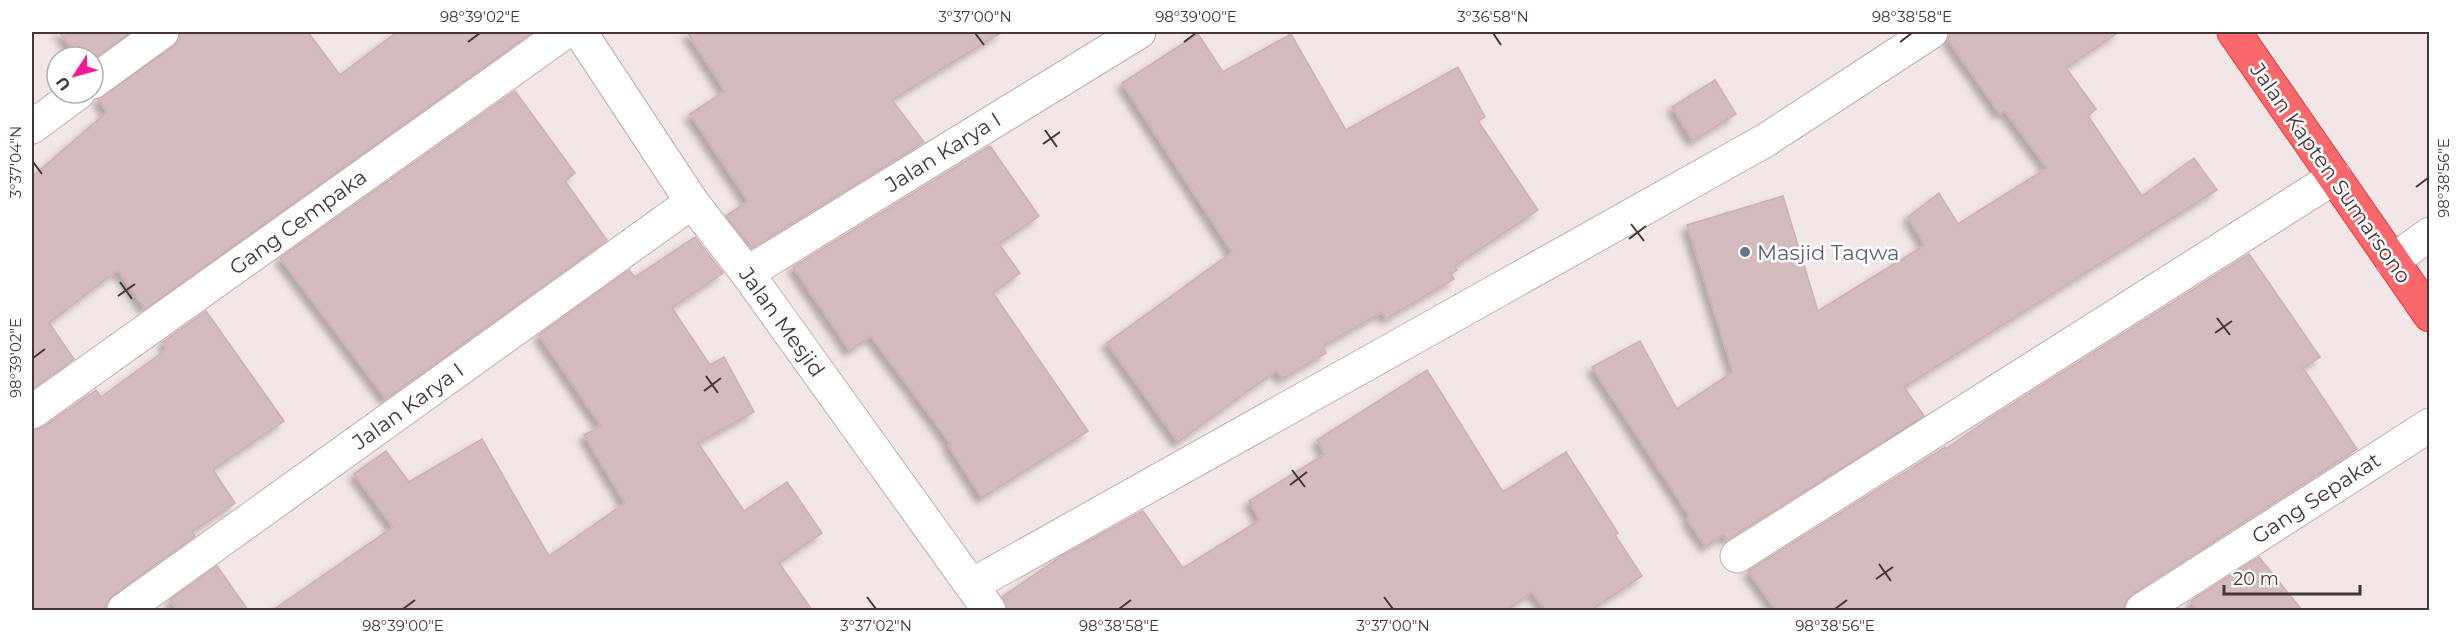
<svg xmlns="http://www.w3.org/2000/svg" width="2461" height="642" font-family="Montserrat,sans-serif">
<defs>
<filter id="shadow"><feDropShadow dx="-5.5" dy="5.5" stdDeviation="3" flood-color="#0004"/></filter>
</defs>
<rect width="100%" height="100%" fill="#f3e6e6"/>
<g fill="#d4bcbe" stroke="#cfafb2" stroke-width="1.5" filter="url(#shadow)">
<path d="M59 32H131L93 59V57H78Z"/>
<path d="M180 32H308L340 75 397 32H533L145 309 118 270 49 323 74 359 32 389V177L107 112 98 99 173 47 179 40Z"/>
<path d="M687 32H1002L892 100 924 142 752 248 726 216 748 201 690 114 725 91Z"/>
<path d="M1950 32H2119L2066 68 2096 109 2088 116 2142 196 2194 158 2217 190 1904 387 1924 416 1727 540 1723 535 1706 547 1687 519 1690 517 1592 367 1640 341 1677 409 1733 372 1687 225 1783 196 1818 311 1925 245 1908 217 1939 193 1958 224 2047 168 2005 111 2000 114 1948 40Z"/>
<path d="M1198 34 1223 72 1291 34 1346 130 1458 67 1485 117 1478 121 1538 210 1455 266 1457 270 1451 274 1454 279 1386 319 1382 312 1323 346 1326 353 1282 379 1277 370 1178 442 1107 343 1232 252 1122 83Z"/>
<path d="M1715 80 1736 114 1693 141 1672 107Z"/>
<path d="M515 91 575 173 565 181 607 240 386 399 280 258Z"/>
<path d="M990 146 1039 216 999 244 1020 273 993 293 1088 431 982 498 948 445 951 444 871 336 850 351 793 267Z"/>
<path d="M695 237 723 273 672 308 710 365 724 357 754 412 698 443 744 511 787 482 822 533 779 563 812 610H273L393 527 354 474 386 451 409 482 482 439 549 556 625 503 584 435 601 426 539 335 629 270 635 277Z"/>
<path d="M2249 254 2320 357 2303 368 2357 449 2132 594 2126 601 2123 610H1776L1748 571 1945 447 1946 449 1987 420Z"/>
<path d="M206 311 284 421 213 470 235 503 192 532 195 536 113 595 107 602 105 610H32V430L43 427 96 390 101 397 167 349 163 342Z"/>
<path d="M1427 370 1503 492 1566 452 1618 533 1615 535 1642 576 1591 610H1545L1532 592 1507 610H1007L1002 597 1060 557 1143 511 1183 568 1260 520 1249 501 1325 454 1317 440Z"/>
<path d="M2259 557 2302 610H2198L2191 601Z"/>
<path d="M217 566 248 610H178L170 600Z"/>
</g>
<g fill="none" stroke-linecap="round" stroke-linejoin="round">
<g stroke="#c1acac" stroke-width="35">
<g id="minor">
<path d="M580 32 692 202 747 273 989 610"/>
<path d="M93 82 162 32"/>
<path d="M32 127 78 93"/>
<path d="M2392 261 2430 234"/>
<path d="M747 273 1139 32"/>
<path d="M32 412 565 32"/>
<path d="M1737 556 2335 177"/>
<path d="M972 585 1766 140 1931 32"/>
<path d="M124 610 692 202"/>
<path d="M2142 610 2430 425"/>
</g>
</g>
<g stroke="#db3842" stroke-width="35">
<path id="highway" d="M2234 32 2430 315"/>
</g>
<use href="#minor" stroke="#fff" stroke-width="33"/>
<use href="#highway" stroke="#fb686c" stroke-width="33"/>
</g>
<path fill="none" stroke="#453537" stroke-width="2" d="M975 33 984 45M1493 33 1501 45M468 42 480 33M1184 42 1196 33M1900 42 1912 33M1045 130 1057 147M1043 144 1060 132M33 162 42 174M2416 187 2428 178M1631 224 1644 241M1629 239 1646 226M120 282 132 299M118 296 135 284M2217 318 2230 335M2215 333 2232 321M33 358 45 349M706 376 718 393M704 391 721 378M1292 470 1305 487M1290 485 1307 472M1879 564 1891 581M1876 579 1893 567M867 597 876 609M1384 597 1393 609M403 609 415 600M1119 609 1131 600M1835 609 1847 600"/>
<circle fill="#6b7280" stroke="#fff" stroke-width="2" cx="1745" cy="252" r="6"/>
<g text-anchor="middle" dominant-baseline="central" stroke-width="5" stroke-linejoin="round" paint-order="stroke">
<g font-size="21" fill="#453537" stroke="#fff">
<text transform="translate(943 152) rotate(-32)">Jalan Karya I</text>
<text transform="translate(2331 173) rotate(55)">Jalan Kapten Sumarsono</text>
<text transform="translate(298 222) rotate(-36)">Gang Cempaka</text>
<text transform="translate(782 322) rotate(54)">Jalan Mesjid</text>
<text transform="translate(408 406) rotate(-36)">Jalan Karya I</text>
<text transform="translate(2316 498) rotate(-33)">Gang Sepakat</text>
</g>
<g font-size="21" fill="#5b616d" stroke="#fff" text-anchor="start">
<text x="1757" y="252">Masjid Taqwa</text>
</g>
</g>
<rect width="2461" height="642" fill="none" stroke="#ffffff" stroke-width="66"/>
<g transform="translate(75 75) rotate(234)"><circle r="28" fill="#ffffff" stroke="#b5aeaf" stroke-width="1.5"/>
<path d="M0-4.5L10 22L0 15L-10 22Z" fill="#f61991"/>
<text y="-9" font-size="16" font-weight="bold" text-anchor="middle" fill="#453537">U</text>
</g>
<path d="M2224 585v9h136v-9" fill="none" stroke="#453537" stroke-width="3"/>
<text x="2233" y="585" font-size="18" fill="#453537" stroke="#ffffff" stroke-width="4.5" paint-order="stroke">20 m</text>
<rect x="33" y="33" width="2395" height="576" fill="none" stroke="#453537" stroke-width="2"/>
<g font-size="15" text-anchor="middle" fill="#453537">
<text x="480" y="22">98°39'02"E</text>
<text x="975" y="22">3°37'00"N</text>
<text x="1196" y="22">98°39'00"E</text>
<text x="1493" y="22">3°36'58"N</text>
<text x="1912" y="22">98°38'58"E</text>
<text transform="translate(16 162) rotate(-90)" y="5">3°37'04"N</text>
<text transform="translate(2444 178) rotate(-90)" y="5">98°38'56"E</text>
<text transform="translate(16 358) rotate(-90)" y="5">98°39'02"E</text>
<text x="403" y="631">98°39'00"E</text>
<text x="876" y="631">3°37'02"N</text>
<text x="1119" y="631">98°38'58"E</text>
<text x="1393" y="631">3°37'00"N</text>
<text x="1835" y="631">98°38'56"E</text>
</g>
</svg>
